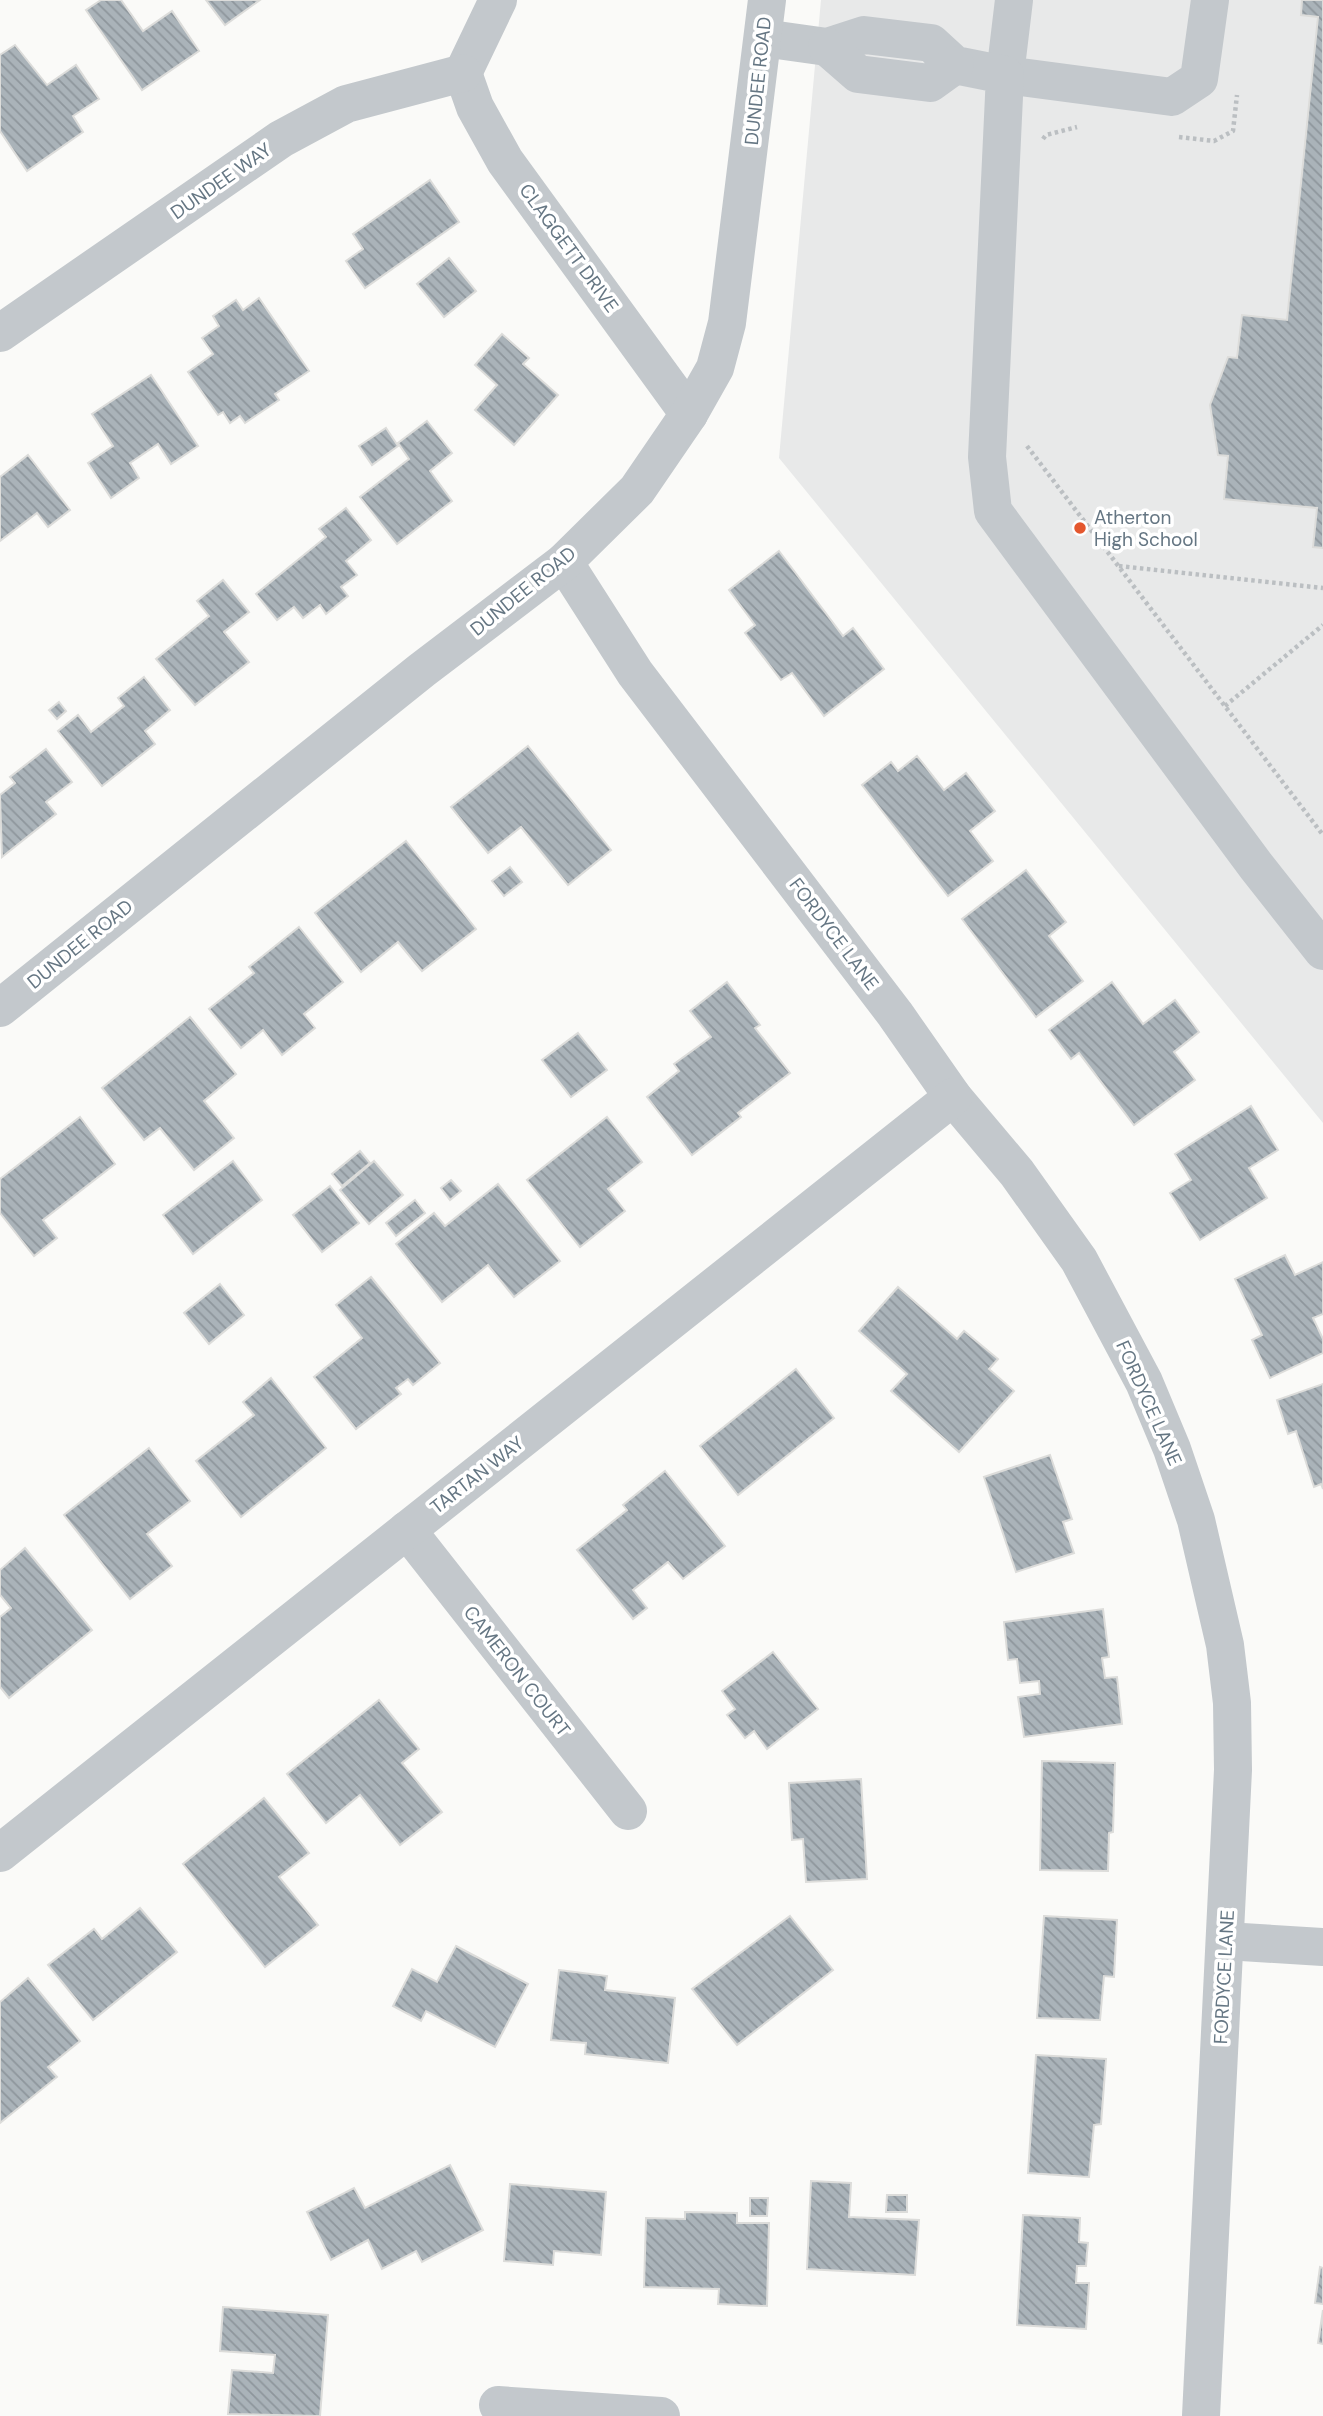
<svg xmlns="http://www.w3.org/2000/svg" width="1323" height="2416" font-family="'DM Sans',sans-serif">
<defs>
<pattern id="building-back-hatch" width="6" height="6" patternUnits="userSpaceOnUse" patternTransform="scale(1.75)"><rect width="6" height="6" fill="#aab3b9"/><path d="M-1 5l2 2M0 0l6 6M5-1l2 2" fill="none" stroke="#8e969c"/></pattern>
</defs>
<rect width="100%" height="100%" fill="#fafaf8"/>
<path fill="#e8e9e9" d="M821 0H1323V1123L779 458Z"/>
<g fill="url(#building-back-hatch)" stroke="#dcdcda" stroke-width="2">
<path d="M101 0H121L143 31 172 11 199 51 142 90 86 10Z"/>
<path d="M206 0H260L225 25Z"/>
<path d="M1302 0H1323V548L1313 547 1317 508 1224 499 1228 456 1218 455 1210 405 1228 357 1237 358 1242 315 1287 320 1318 17 1301 15Z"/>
<path d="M15 45 47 85 76 65 99 99 73 116 83 132 27 171 0 131V55Z"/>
<path d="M430 180 459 222 365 288 346 261 363 249 353 234Z"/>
<path d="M449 258 476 291 444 317 417 284Z"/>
<path d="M259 298 309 371 275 394 279 400 245 423 240 416 230 423 223 412 218 415 188 372 213 354 202 338 219 326 213 316 236 300 243 310Z"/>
<path d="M502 334 529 358 523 364 558 395 514 445 475 410 497 385 475 365Z"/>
<path d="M151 375 198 446 171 464 158 444 130 463 139 478 111 498 88 463 113 446 92 414Z"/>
<path d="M427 421 452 453 430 471 452 501 397 544 360 497 409 459 398 443Z"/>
<path d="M386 428 398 446 372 465 359 446Z"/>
<path d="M28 455 70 510 48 527 37 513 0 541V477Z"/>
<path d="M346 508 371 540 346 561 357 575 341 587 348 596 326 614 320 605 303 618 294 607 277 620 256 594 326 537 319 529Z"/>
<path d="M779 551 843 636 853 628 884 669 824 716 792 673 781 680 745 633 755 625 729 590Z"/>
<path d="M223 580 249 612 224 632 249 662 195 705 156 659 209 616 197 601Z"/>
<path d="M144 677 170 710 145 731 155 744 102 786 58 731 78 715 91 732 124 706 118 698Z"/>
<path d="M59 702 66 711 57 719 49 710Z"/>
<path d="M528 746 611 850 568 885 521 827 488 853 451 807Z"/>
<path d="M46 749 72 782 46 802 56 814 2 857 0 795 15 783 10 777Z"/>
<path d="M917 756 944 790 966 773 995 811 970 831 993 861 948 896 862 785 891 762 898 771Z"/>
<path d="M406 841 476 929 422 971 398 942 361 972 315 913Z"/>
<path d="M510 867 522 882 504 896 492 881Z"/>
<path d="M1026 870 1066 922 1049 936 1083 981 1036 1017 962 919Z"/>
<path d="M299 927 343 982 304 1014 315 1028 282 1055 263 1030 241 1048 209 1009 254 973 249 967Z"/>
<path d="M727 982 760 1025 755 1028 790 1073 738 1113 741 1117 692 1155 647 1097 679 1071 674 1064 711 1037 690 1011Z"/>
<path d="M1112 982 1143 1024 1175 1000 1199 1032 1174 1052 1195 1080 1134 1125 1079 1053 1071 1059 1049 1030Z"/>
<path d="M190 1017 236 1074 204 1101 234 1138 194 1170 160 1128 144 1140 102 1088Z"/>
<path d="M578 1033 607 1070 571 1097 542 1060Z"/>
<path d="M1251 1106 1278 1150 1249 1168 1267 1198 1200 1240 1170 1193 1191 1180 1175 1154Z"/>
<path d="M80 1117 115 1164 43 1220 57 1238 34 1256 0 1213V1179Z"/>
<path d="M607 1117 642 1162 608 1189 625 1211 580 1247 527 1180Z"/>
<path d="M360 1151 370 1163 342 1186 332 1174Z"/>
<path d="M233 1161 262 1200 193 1254 163 1215Z"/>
<path d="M374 1161 403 1195 369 1224 340 1190Z"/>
<path d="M451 1180 461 1191 450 1200 441 1188Z"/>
<path d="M498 1184 560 1261 514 1297 488 1265 442 1302 396 1244 434 1213 445 1226Z"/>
<path d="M330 1186 359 1223 322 1252 293 1215Z"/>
<path d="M415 1200 425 1213 396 1236 386 1223Z"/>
<path d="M1285 1255 1295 1275 1323 1262V1314L1313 1318 1323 1339V1353L1270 1378 1252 1340 1262 1335 1235 1279Z"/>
<path d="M371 1277 440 1363 413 1385 408 1379 396 1388 401 1394 356 1429 314 1377 362 1338 336 1305Z"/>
<path d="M220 1284 244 1315 209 1344 184 1313Z"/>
<path d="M898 1287 957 1339 964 1331 998 1359 989 1369 1014 1391 959 1452 891 1391 907 1374 859 1331Z"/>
<path d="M796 1369 834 1418 738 1495 700 1446Z"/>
<path d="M271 1378 326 1448 241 1517 196 1461 254 1415 243 1402Z"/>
<path d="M1323 1384V1489L1321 1484 1314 1487 1296 1431 1288 1434 1277 1400Z"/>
<path d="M149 1448 190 1501 147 1534 172 1566 130 1599 64 1515Z"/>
<path d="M1050 1455 1072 1519 1063 1522 1074 1553 1016 1572 984 1477Z"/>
<path d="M665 1471 725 1546 683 1579 668 1562 633 1590 647 1608 633 1619 577 1550 627 1510 623 1505Z"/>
<path d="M25 1548 92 1630 9 1698 0 1687V1617L11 1608 0 1595V1570Z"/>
<path d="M1103 1609 1109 1657 1102 1658 1105 1678 1117 1677 1122 1724 1024 1737 1018 1697 1040 1694 1039 1681 1020 1683 1017 1659 1008 1660 1004 1622Z"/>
<path d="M773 1652 818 1709 767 1749 754 1731 745 1738 734 1724 727 1715 735 1709 722 1691Z"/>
<path d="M379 1700 419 1749 402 1763 442 1812 400 1845 360 1795 326 1823 287 1774Z"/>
<path d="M1042 1761 1115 1763 1113 1832 1109 1833 1108 1871 1040 1870Z"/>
<path d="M861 1779 867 1879 806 1882 803 1839 792 1840 789 1783Z"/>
<path d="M264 1798 309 1853 279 1877 318 1925 265 1967 183 1864Z"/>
<path d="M140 1908 177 1952 93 2020 48 1965 94 1929 102 1939Z"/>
<path d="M790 1916 833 1970 737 2045 692 1989Z"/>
<path d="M1044 1916 1117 1920 1114 1977 1104 1976 1100 2020 1037 2018Z"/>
<path d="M456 1946 528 1984 495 2047 426 2011 421 2021 393 2006 412 1969 437 1982Z"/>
<path d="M559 1970 607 1976 605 1990 675 1998 668 2063 585 2054 586 2043 551 2040Z"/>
<path d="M28 1978 80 2041 48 2067 57 2077 0 2123V2002Z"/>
<path d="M1036 2055 1106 2059 1101 2124 1094 2125 1089 2177 1028 2173Z"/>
<path d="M450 2165 483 2230 422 2262 416 2251 382 2269 368 2240 331 2260 307 2212 354 2188 365 2208Z"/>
<path d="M811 2181 851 2183 849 2217 919 2220 915 2275 807 2269Z"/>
<path d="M510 2184 606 2192 601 2255 554 2251 553 2265 504 2261Z"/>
<path d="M887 2195H907V2212H886Z"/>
<path d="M750 2198H768L767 2216H750Z"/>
<path d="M685 2212 737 2213V2223H769L767 2306 718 2304 719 2289 644 2287 646 2218 685 2219Z"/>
<path d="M1023 2215 1080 2218 1079 2242 1088 2243 1087 2253 1086 2266H1077L1076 2283H1089L1086 2329 1017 2325Z"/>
<path d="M1320 2267 1323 2268V2304L1315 2303Z"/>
<path d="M223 2307 328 2315 320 2416 228 2414 232 2370 273 2373 275 2355 220 2351Z"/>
<path d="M1323 2310V2344L1318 2343Z"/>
</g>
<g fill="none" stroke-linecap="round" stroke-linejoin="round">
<g stroke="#bbbfc2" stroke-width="4.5" stroke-dasharray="3.5 3.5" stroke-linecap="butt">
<path d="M1179 137 1214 141 1233 131 1237 95"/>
<path d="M1043 139 1046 135 1077 127"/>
<path d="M1027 446 1323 835"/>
<path d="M1119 566 1323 588"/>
<path d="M1225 706 1323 625"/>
</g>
<g stroke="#c3c8cc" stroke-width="38">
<path d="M1014 0 1005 75 1172 97 1199 79 1210 0"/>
<path d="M763 38 827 47 864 35 931 43 955 65 1005 75 987 457 993 511 1256 866 1323 951"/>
<path d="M827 47 858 74 930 83 955 65"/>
<path d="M463 73 475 107 505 161 689 414"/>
<path d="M463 73 498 0"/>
<path d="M0 333 281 139 346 104 463 73"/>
<path d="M564 562 635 673 895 1014 953 1097 1017 1173 1079 1260 1144 1382 1172 1449 1196 1520 1225 1645 1232 1703 1233 1770 1201 2416"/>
<path d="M0 1008 422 670 564 562 637 490 689 414 715 368 727 323 767 0"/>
<path d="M407 1530 628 1811"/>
<path d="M0 1853 953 1097"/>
<path d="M1226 1941 1323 1947"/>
<path d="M498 2405 661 2416"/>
</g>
</g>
<circle fill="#e4572e" stroke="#fff" stroke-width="2.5" cx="1080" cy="528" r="7"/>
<g text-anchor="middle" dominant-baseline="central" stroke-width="7" stroke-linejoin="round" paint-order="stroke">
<g font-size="19" fill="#657683" stroke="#fff">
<text transform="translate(758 81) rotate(-84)">DUNDEE ROAD</text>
<text transform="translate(221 181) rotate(-35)">DUNDEE WAY</text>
<text transform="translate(569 248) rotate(54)">CLAGGETT DRIVE</text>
<text transform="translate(523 591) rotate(-39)">DUNDEE ROAD</text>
<text transform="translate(834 934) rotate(53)">FORDYCE LANE</text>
<text transform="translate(80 944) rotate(-39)">DUNDEE ROAD</text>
<text transform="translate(1149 1403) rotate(66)">FORDYCE LANE</text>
<text transform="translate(477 1475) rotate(-38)">TARTAN WAY</text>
<text transform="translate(517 1671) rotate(52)">CAMERON COURT</text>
<text transform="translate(1224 1977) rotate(-87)">FORDYCE LANE</text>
</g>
<g font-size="19" fill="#657683" stroke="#fff" text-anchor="start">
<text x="1094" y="517">Atherton<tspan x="1094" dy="22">High School</tspan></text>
</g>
</g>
</svg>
